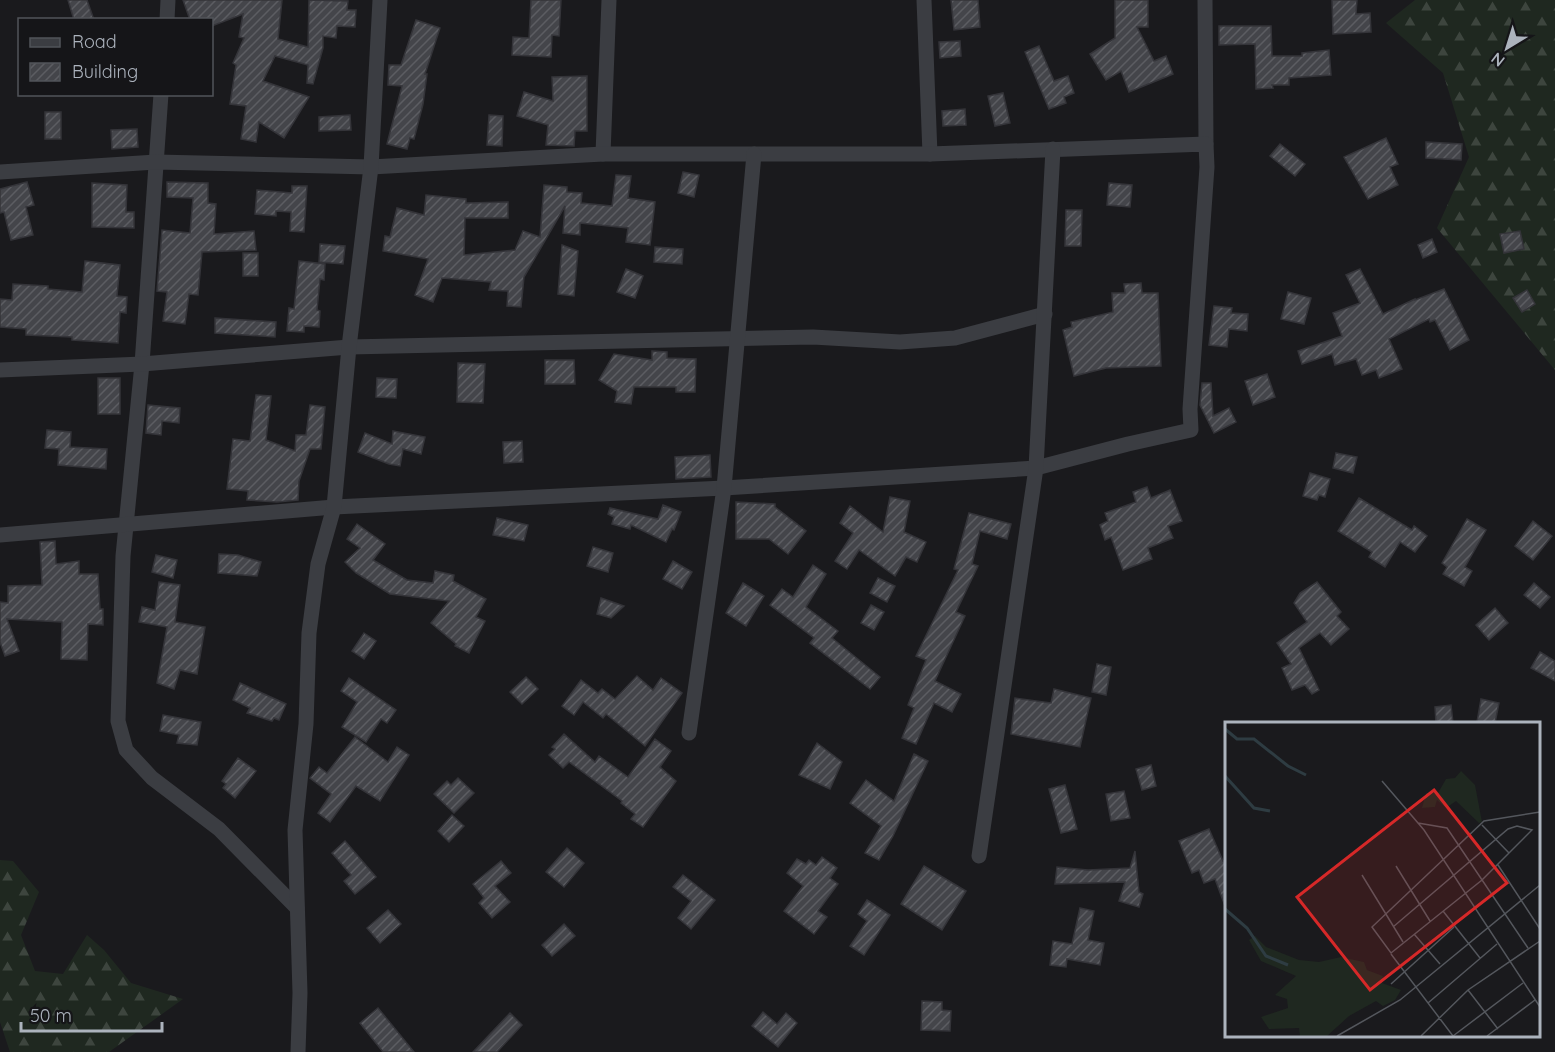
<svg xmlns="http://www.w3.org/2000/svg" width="1555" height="1052" font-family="Quicksand,sans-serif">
<defs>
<pattern id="forest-firs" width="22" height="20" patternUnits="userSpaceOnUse" patternTransform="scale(1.5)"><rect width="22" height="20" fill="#1f2820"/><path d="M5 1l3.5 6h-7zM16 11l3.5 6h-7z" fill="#3d453e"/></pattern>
<pattern id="building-hatch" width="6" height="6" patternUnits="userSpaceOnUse" patternTransform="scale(1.5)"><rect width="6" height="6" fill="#44454a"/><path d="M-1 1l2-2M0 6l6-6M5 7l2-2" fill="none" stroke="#5c5d62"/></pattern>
</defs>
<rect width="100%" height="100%" fill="#1a1a1d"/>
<g fill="url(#forest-firs)">
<path d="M1415 0H1555V370L1437 228 1469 157 1443 73 1386 23Z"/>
<path d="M0 860 13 861 39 892 21 935 35 971 63 974 87 935 104 950 131 983 183 999 109 1052H10L0 1022Z"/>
</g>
<g fill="url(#building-hatch)" stroke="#343439" stroke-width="1.5">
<path d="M68 0H87L94 20H74Z"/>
<path d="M183 0H282L278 39 308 47 309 0 348 1 347 10H356L355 27 337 26 336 38 323 36V48L313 84 307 83 308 65 275 56 263 81 309 97 284 138 259 122 256 142 241 139 246 106 230 104 236 65 233 63 244 38 239 37 243 14 212 26V20H190Z"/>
<path d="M531 0H561L559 36 552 35 551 57 512 55 513 37 529 38Z"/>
<path d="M951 0H978L980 27 954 30Z"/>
<path d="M1115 0H1148V27H1137L1154 61 1166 56 1173 74 1129 92 1121 71 1106 80 1090 54 1115 38Z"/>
<path d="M1332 0H1357L1356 14 1370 13 1371 32 1333 34Z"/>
<path d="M416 20 440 28 425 74H427L423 104 414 139 410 138 407 149 387 144 402 86 388 85 389 65H401Z"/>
<path d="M1219 26H1271L1272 56H1302V53L1329 50 1331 75 1289 78V85H1272L1273 88 1256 89 1255 44 1219 45Z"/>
<path d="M960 41 961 56 940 58 939 42Z"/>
<path d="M1039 46 1054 81 1068 76 1074 93 1064 97 1066 103 1049 109 1025 52Z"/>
<path d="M587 76V131H575L574 146 546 145 548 125 517 116 524 92 553 101 552 77Z"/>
<path d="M1003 93 1010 123 995 126 988 96Z"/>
<path d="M965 109 966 125 943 126 942 111Z"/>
<rect x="45" y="112" width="16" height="27"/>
<path d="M350 115 351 130 319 131V117Z"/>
<path d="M489 115 503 116 502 146 487 145Z"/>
<path d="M137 129 138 147 112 149 111 130Z"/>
<path d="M1386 138 1398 164 1390 167 1398 185 1368 199 1344 157Z"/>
<path d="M1426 142 1462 144 1461 160 1426 158Z"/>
<path d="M1280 144 1305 164 1295 176 1270 156Z"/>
<path d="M683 172 699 175 694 197 678 193Z"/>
<path d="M616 175 631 176 628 198 655 202 650 245 626 242 628 228 580 223V235L563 233 565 206 524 277 521 307 507 306 508 291 489 290 491 282 442 278 433 302 415 295 428 259 383 251 385 236 390 237 397 208 424 215 426 195 466 199V203L508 202V218H465L464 255 515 250 523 231 540 237 544 185 567 187V192L582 193 581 203 612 206Z"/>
<path d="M27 182 34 205 26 207 33 235 11 240 4 212 0 213V189Z"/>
<path d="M167 182 208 183V203L216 204 214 234 254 231 256 250 202 252 198 295 189 294 185 324 163 321 167 292 157 291 162 230 190 233 193 198 167 197Z"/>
<path d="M92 183 127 185 126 212H134V228L92 227Z"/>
<path d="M1109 183 1132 185 1130 207 1107 205Z"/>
<path d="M292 186H307L304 232 290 231 291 212 276 211V216L255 214 257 190 292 193Z"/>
<path d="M1066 210H1082L1081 246H1065Z"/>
<path d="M1520 231 1524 249 1504 253 1500 234Z"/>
<path d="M1432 239 1437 252 1423 258 1418 245Z"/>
<path d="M320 244 345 246 343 264 319 262Z"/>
<path d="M562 245 578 251 574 296 558 294Z"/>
<path d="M655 247 683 249 682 264 654 262Z"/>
<rect x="243" y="253" width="15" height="23"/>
<path d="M85 261 120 265 117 296 127 297 126 313 120 312 118 343 72 340V337L26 335V329L0 327V299L12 300 13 284 48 286V289L82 292Z"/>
<path d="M299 261 325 264 324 280 320 279 317 310 320 311 319 327 304 326V332L287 331 289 308 294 309Z"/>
<path d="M626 269 643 276 635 298 617 292Z"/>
<path d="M1360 269 1383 314 1415 299V300L1444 289 1469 340 1450 350 1435 320 1430 322 1429 319 1389 339 1402 369 1379 378 1376 370 1362 375 1356 359 1335 365 1332 354 1302 364 1298 351 1342 336 1333 313 1360 303 1346 275Z"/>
<path d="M1141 283 1142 293H1158L1161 366 1106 368 1074 376 1063 330 1072 327 1071 322 1113 312 1112 293H1125L1124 284Z"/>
<path d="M1527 290 1535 304 1522 312 1513 298Z"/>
<path d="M1288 292 1311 298 1304 324 1281 319Z"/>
<path d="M1214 306 1232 308 1231 313 1248 314 1247 331 1229 329 1227 347 1209 345Z"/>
<path d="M215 318 276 322 275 337 215 333Z"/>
<path d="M652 351 667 352V358L696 359 695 392H676V387H634L631 404 615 402 617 391 599 380 614 354 652 360Z"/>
<path d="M545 360H574L575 384H545Z"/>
<path d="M458 363 485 364 483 403 457 402Z"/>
<path d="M1267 374 1275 397 1253 405 1245 381Z"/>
<rect x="98" y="378" width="22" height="36"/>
<path d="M377 378 397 379 396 398 376 397Z"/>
<path d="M1202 383H1211L1213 416 1229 408 1236 422 1214 433 1200 405Z"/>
<path d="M256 395 271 396 266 440 295 451 296 435H306L310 405 325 407 321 449H310L299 481 298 500 277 502 247 500 248 491 227 489 233 439 250 441Z"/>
<path d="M148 405 180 408 179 423 162 421 161 435 146 433Z"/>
<path d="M47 430 71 432 70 447 107 449 106 469 58 465 59 449 45 448Z"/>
<path d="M393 431 425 437 421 454 403 449 400 466 389 464 358 452 365 433 392 444Z"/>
<path d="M522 441 523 462 504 463 503 442Z"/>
<path d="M1336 453 1357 457 1353 473 1333 468Z"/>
<path d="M710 455 711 477 676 479 675 457Z"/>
<path d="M1310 473 1330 479 1325 497 1319 495 1317 500 1303 496Z"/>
<path d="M1147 487 1151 498 1170 490 1182 521 1168 526 1173 538 1148 548 1152 559 1123 570 1111 537 1105 540 1100 525 1108 521 1105 513 1136 502 1133 492Z"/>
<path d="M890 497 910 501 904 532 926 542 917 562 906 557 895 576 859 550 847 569 835 561 853 533 840 523 850 506 883 532Z"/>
<path d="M1359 498 1412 530 1414 526 1427 536 1415 552 1400 542 1385 567 1369 557 1372 552 1338 531Z"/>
<path d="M736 502 775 504V507L806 531 788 554 769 539H736Z"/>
<path d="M663 505 681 512 674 530 672 529 666 542 631 525 630 529 612 524 614 517 608 514 610 508 658 519Z"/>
<path d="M969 513 1011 524 1007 539 980 531 972 564 978 566 956 612 965 616 935 681 961 694 952 712 934 703 916 744 902 738 914 708 908 705 926 660 916 656 958 570 954 569Z"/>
<path d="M497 518 528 525 524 541 493 535Z"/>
<path d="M1467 519 1486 530 1465 567 1472 571 1464 586 1443 574 1447 567 1442 563Z"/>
<path d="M1533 521 1552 536 1533 560 1515 546Z"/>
<path d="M357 524 385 544 373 560 407 580 433 583 435 571 454 575 453 581 486 599 476 617 485 621 469 653 455 646 456 644 431 623 449 601 390 594 356 573 345 562 360 548 347 539Z"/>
<path d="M55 541 56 564 79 561V574H98L100 609H103V625L88 624 87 660 61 659 62 622 7 619 19 651 5 656 0 642V602L8 603V586L42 585 40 542Z"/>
<path d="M593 547 613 553 608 572 587 566Z"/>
<path d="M219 554 238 555 261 562 257 576 218 573Z"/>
<path d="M156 555 177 560 173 578 152 572Z"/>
<path d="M673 561 692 572 682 589 663 579Z"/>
<path d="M813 565 826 574 806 607 838 631 832 638 880 677 870 689 810 643 814 638 770 605 782 589 793 597Z"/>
<path d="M878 578 895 586 887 602 870 593Z"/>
<path d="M159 582 180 585 175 622 205 627 197 674 180 670 174 689 157 683 167 627 139 622 142 607 155 610Z"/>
<path d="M1317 582 1341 612 1337 616 1349 629 1331 645 1320 633 1299 648 1319 690 1312 694 1305 685 1292 690 1282 668 1291 664 1277 643 1307 622 1294 603 1300 593Z"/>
<path d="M743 583 764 596 746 626 726 613Z"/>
<path d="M1534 583 1550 597 1540 608 1524 595Z"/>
<path d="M601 598 624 606 611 618 597 614Z"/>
<path d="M871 605 884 612 874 630 861 623Z"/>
<path d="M1495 608 1508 623 1489 640 1476 625Z"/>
<path d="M364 633 376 641 364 659 352 651Z"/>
<path d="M1540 652 1555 661V681L1531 668Z"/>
<path d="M1097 664 1111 667 1106 695 1092 692Z"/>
<path d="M637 676 653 690 661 678 682 693 645 746 606 714 603 718 583 702 574 715 562 706 581 680 598 693 602 689 615 699Z"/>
<path d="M526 677 538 689 522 704 510 692Z"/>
<path d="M349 678 396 710 387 723 381 719 366 742 342 727 357 702 341 691Z"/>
<path d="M240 683 286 704 279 720 274 718 272 721 247 713 250 708 233 700Z"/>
<path d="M1054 689 1091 698 1080 747 1011 734 1015 698 1051 703Z"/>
<path d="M1481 699 1499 703 1495 723 1477 722Z"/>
<path d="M1451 705 1453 723H1436L1435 707Z"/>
<path d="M163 715 201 722 197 745 177 743 179 735 160 731Z"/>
<path d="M564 734 595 762 599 756 628 777 655 739 671 751 660 767 676 781 643 827 631 819 635 814 621 803 622 801 569 762 563 768 549 755 555 749 552 747Z"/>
<path d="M355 737 388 762 397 747 409 755 380 801 356 786 330 822 318 813 331 794 310 778 319 767 327 773Z"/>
<path d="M817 743 842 762 830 789 799 775Z"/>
<path d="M914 754 928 761 893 836 879 860 865 853 881 826 850 803 866 780 894 801Z"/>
<path d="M238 758 256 771 235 798 223 788 226 784 222 781Z"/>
<path d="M1151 765 1156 786 1142 790 1136 769Z"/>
<path d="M458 778 474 793 454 813 434 794 447 781 451 785Z"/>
<path d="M1065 785 1077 829 1061 833 1049 789Z"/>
<path d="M1124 791 1130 818 1111 821 1106 794Z"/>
<path d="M452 815 464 826 449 842 438 831Z"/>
<path d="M1209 829 1223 861 1227 860V906H1225L1215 879 1204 883 1199 870 1192 873 1179 841Z"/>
<path d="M345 841 376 877 355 894 344 881 351 875 332 853Z"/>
<path d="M567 848 584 863 564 887 546 872Z"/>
<path d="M1135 851 1139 892 1143 894 1139 907 1119 901 1125 882 1055 884 1057 867 1088 870 1130 868Z"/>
<path d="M822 857 837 868 830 878 838 884 818 911 827 917 814 934 784 911 803 886 787 873 797 859 806 864 809 860 816 865Z"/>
<path d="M501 861 511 873 495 886 510 902 492 918 479 903 484 898 473 884Z"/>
<path d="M924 866 966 891 942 930 901 904Z"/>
<path d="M683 875 715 900 691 929 678 918 691 901 673 887Z"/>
<path d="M867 900 890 915 864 955 850 946 867 921 858 914Z"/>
<path d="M1080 908 1094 911 1088 940 1104 943 1100 965 1067 959 1066 967 1050 965 1053 941 1072 944Z"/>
<path d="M388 910 401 924 380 943 367 928Z"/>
<path d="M564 924 575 936 552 956 542 945Z"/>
<path d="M922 1001 942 1002V1010L951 1011 950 1031 921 1030Z"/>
<path d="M378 1008 414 1052H383L360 1023Z"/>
<path d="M763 1012 777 1024 786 1013 797 1023 778 1047 752 1026Z"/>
<path d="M510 1013 522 1025 497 1052H473Z"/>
</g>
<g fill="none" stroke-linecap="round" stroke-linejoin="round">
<g stroke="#3b3d42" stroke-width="15">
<path d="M924 0 930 154"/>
<path d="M1205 0 1206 144"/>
<path d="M167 20 168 0"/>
<path d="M161 94 142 364 123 556 118 721 126 750 152 778 219 829 297 908"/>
<path d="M603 154 609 0"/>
<path d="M0 172 156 162 371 167 603 154H930L1206 144 1207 167 1190 409 1191 430 1128 444 1036 468 724 488 334 507 0 535"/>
<path d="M0 370 142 364 349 347 813 337 900 342 955 338 1045 314"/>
<path d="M689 733 724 488 754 154"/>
<path d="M979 856 1036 468 1053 149"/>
<path d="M298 1052 300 993 295 830 306 724 309 633 318 564 334 507 349 347 371 167 380 0"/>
</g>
</g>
<g transform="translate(1225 722)">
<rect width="315" height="315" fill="#1a1a1d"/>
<path d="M236 49 250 63 257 100 254 101 231 79 221 86 212 78 210 85 197 86 201 71H213L221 57 230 56ZM30 214 41 225 74 238 94 240 116 235 139 240 142 248 158 254 157 261 176 268 170 278 158 284 151 279 124 294 102 314H75L74 306 44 307 36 295 63 286 62 277 50 273 71 254 36 239 24 218Z" fill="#1f2820"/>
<path fill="none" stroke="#2e3c42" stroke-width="3" d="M0 7 12 17H29L63 44 81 53M0 54 29 86 45 89M0 187 22 206 41 234 63 243"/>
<path fill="none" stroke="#54575d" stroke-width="1.5" d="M157 59 199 108 315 285M193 101 222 106 303 226M257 103 284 131M273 143 315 207M171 144 205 199M137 153 178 220M218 189 255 236M168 205 283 107 292 104 307 108 257 158 166 231 147 205 259 99 315 90M189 212 215 242M166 232 228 314M166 262 229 205M243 268 273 307M203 281 272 222M112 314 175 278 315 163M196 314 243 268 315 219M228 314 298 261M262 314 310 278"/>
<path fill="#d62828" fill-opacity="0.15" stroke="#d62828" stroke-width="3" d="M209 68 282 161 145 268 72 175Z"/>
<rect width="315" height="315" fill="none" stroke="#acb3bd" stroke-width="3"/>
</g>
<rect x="18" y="18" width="195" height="78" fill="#151518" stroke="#51545a" stroke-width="1.5"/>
<rect x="30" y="38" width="30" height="9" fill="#3b3d42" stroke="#51545a" stroke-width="1.5"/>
<text x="72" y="48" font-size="18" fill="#acb3bd">Road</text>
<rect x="30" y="63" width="30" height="18" fill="url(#building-hatch)" stroke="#51545a" stroke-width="1.5"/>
<text x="72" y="78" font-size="18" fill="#acb3bd">Building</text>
<g transform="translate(1507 48) rotate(218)" stroke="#151518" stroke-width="4.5" paint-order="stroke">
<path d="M0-4.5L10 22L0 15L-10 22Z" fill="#acb3bd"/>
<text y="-9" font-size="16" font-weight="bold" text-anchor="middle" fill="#acb3bd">N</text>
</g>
<path d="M21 1022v9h141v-9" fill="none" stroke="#acb3bd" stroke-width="3"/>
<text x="30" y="1022" font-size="18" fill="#acb3bd" stroke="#151518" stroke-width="4.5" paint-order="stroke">50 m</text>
</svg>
